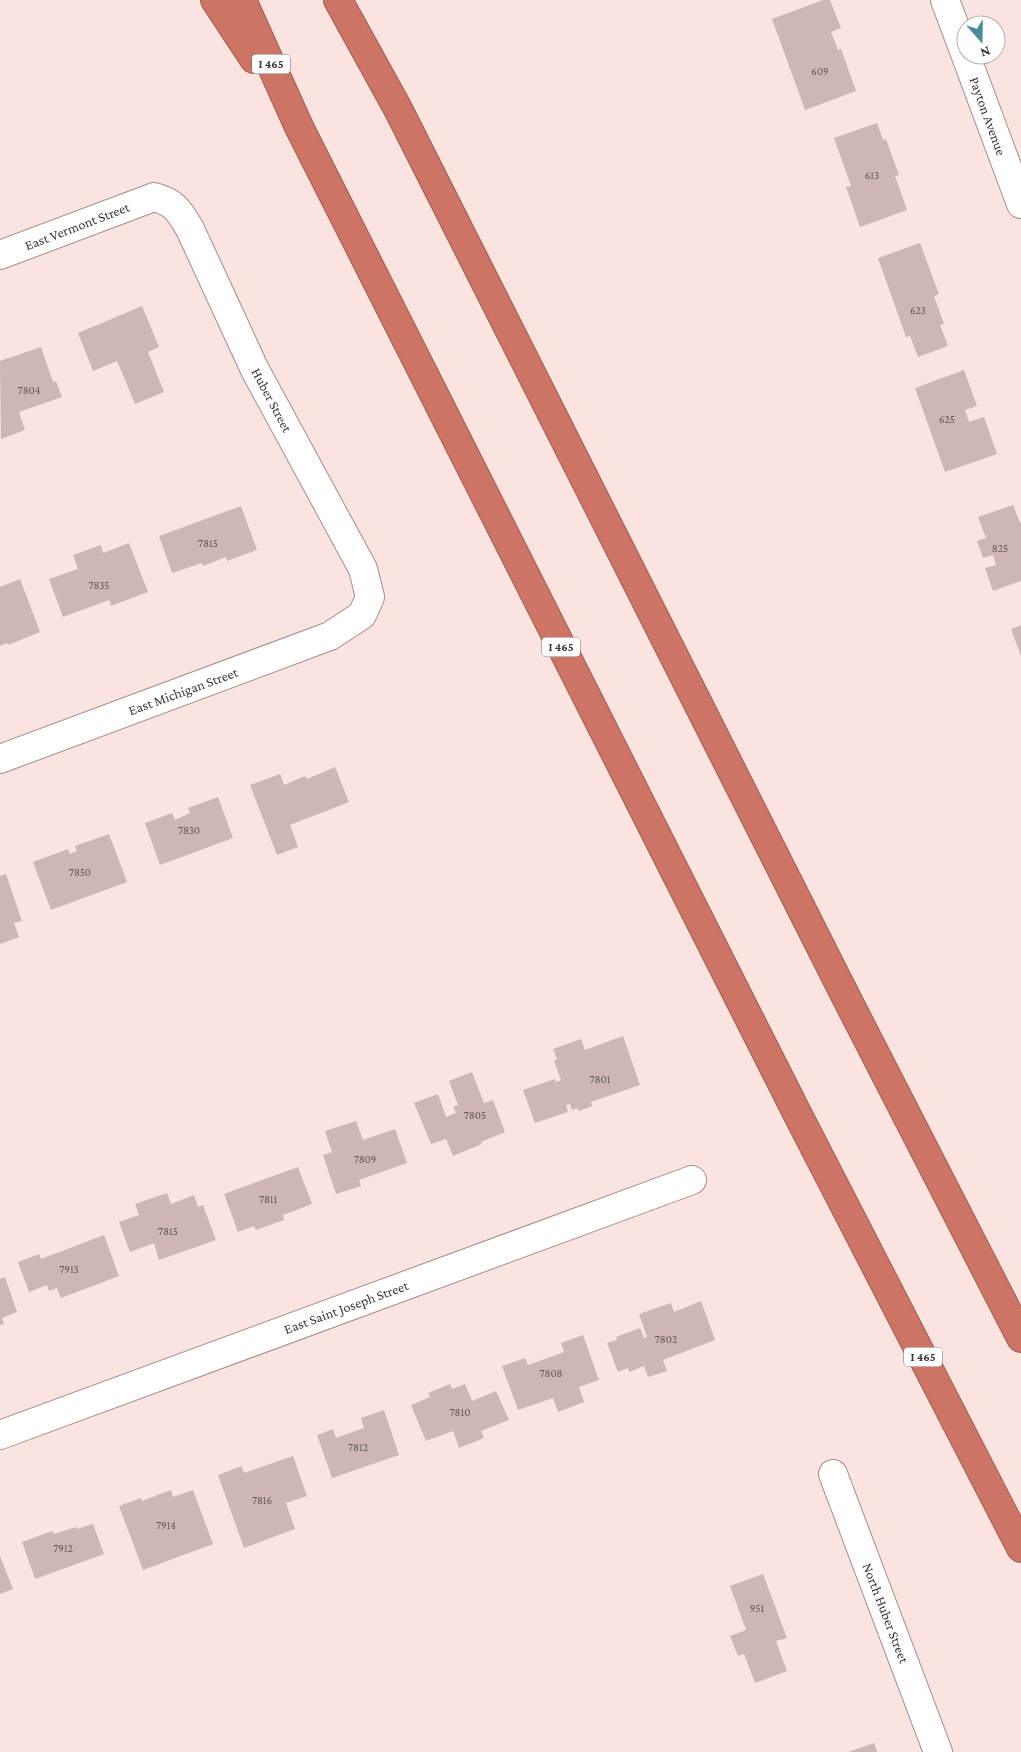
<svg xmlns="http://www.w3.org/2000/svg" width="1021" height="1752" font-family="'Crimson Pro',serif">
<rect width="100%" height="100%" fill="#fbe3df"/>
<g fill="#ceb7b3">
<path d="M823 0H830L841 28 831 32 838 50 841 49 856 91 805 110 772 19Z"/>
<path d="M877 123 883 140 886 139 899 175 895 176 907 210 860 227 846 187 851 186 834 138Z"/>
<path d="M920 243 939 294 934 296 944 324 940 325 948 346 918 357 910 336 906 337 878 258Z"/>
<path d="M142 306 159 347 148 352 164 392 135 404 117 361 93 371 78 333Z"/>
<path d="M41 347 53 382 56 381 62 397 19 412 25 430 1 439 0 361Z"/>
<path d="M964 370 977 406 965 410 969 422 984 417 997 454 945 472 915 388Z"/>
<path d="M1013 505 1020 523 1021 522V581L993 591 985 568 996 565 993 555 983 558 977 541 986 538 978 517Z"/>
<path d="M241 506 257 550 227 561 226 557 203 566 202 563 172 573 159 536Z"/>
<path d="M129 543 148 592 111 606 109 600 63 617 49 579 78 569 73 555 101 545 103 553Z"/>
<path d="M20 579 40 632 8 645 7 643 0 646V587Z"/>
<path d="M1021 625V656L1011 629Z"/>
<path d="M335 767 349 802 290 825 298 847 277 855 250 785 280 774 284 785 305 776 307 779Z"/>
<path d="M218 797 233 838 160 865 145 823 172 813 175 820 190 813 188 808Z"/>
<path d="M109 834 127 882 51 910 33 862 68 849 70 854 77 851 75 846Z"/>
<path d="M6 874 22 921 14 923 19 937 0 944V876Z"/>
<path d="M623 1036 640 1085 591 1102 592 1106 579 1111 577 1108 572 1110 570 1104 566 1105 568 1112 535 1123 523 1090 555 1079 556 1082 561 1080 554 1061 557 1059 553 1049 581 1039 585 1050Z"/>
<path d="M472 1072 484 1103 493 1100 505 1132 481 1142 482 1144 453 1156 446 1139 431 1144 414 1103 438 1094 446 1117 456 1113 453 1107 458 1105 449 1081Z"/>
<path d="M356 1121 363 1140 395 1129 407 1163 359 1180 361 1186 336 1194 323 1155 332 1152 325 1131Z"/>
<path d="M298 1167 312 1204 283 1215 284 1220 256 1230 254 1226 238 1232 224 1194Z"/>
<path d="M167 1193 171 1204 194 1195 198 1207 203 1205 216 1240 159 1260 154 1243 130 1252 119 1222 139 1215 135 1204Z"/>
<path d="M104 1235 119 1276 61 1298 57 1288 49 1291 47 1285 29 1292 18 1262 39 1254 41 1259Z"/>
<path d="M5 1277 17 1312 2 1318 4 1324 0 1325V1279Z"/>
<path d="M701 1301 715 1340 663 1360 667 1371 648 1377 644 1366 629 1372 628 1368 618 1372 607 1343 617 1340 616 1337 640 1328 644 1338 647 1337 639 1314 671 1303 674 1312Z"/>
<path d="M583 1335 599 1380 579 1387 584 1402 558 1412 553 1398 518 1410 502 1366 525 1358 528 1365 564 1352 561 1343Z"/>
<path d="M450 1384 452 1389 465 1384 472 1401 496 1391 509 1420 481 1431 484 1438 459 1448 453 1431 426 1441 411 1405 430 1397 428 1393Z"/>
<path d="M384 1410 399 1455 332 1478 317 1435 333 1429 336 1438 364 1428 361 1418Z"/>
<path d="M293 1456 307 1496 286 1503 295 1529 244 1548 218 1475 242 1466 244 1473Z"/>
<path d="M171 1490 173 1497 193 1490 213 1544 143 1570 119 1506 141 1498 142 1501Z"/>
<path d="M93 1524 104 1554 35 1579 22 1542 52 1531 54 1534 76 1527 77 1529Z"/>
<path d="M0 1556 13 1589 0 1594Z"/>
<path d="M763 1574 787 1638 776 1641 787 1671 755 1683 744 1654 738 1656 730 1636 746 1630 730 1586Z"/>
<path d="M874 1743 877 1752H848Z"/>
</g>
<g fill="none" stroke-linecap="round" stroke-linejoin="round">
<g stroke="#a38d89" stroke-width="30">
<g id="minor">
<path d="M945 0 1021 204"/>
<path d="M0 255 154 197C176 203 179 211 190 229L255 370 363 569 370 597 362 615 330 636 0 759"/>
<path d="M0 1435 692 1180"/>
<path d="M833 1474 938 1752"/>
</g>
</g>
<g stroke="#9b5e53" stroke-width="30">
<g id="highway">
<path d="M215 0 254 59"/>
<path d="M242 0 299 127 800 1119 1021 1548"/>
<path d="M338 0 398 109 846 997 1021 1338"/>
</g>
</g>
<use href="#minor" stroke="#fff" stroke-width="28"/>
<use href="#highway" stroke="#cd7464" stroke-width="28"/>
</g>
<g text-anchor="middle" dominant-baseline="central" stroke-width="5" stroke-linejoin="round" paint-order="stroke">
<g font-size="11" fill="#625653">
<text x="820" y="71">609</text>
<text x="872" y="175">613</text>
<text x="918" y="310">623</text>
<text x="29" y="390">7804</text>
<text x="947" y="419">625</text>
<text x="208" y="543">7815</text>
<text x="1000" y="548">825</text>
<text x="99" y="585">7835</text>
<text x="189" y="830">7830</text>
<text x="80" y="872">7850</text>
<text x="600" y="1079">7801</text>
<text x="475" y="1115">7805</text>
<text x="365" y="1159">7809</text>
<text x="268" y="1199">7811</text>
<text x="168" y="1231">7815</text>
<text x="69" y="1269">7913</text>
<text x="666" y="1339">7802</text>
<text x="551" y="1373">7808</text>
<text x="460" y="1412">7810</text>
<text x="358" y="1447">7812</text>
<text x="262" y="1500">7816</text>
<text x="166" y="1525">7914</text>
<text x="63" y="1548">7912</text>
<text x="757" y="1608">951</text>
</g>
<g fill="#fff" stroke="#787270" stroke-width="1">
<rect x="252" y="54.5" width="38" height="19" rx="4"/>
<rect x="542" y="637.5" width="38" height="19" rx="4"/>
<rect x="904" y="1347.5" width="38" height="19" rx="4"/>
</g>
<g font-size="12" font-weight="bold" fill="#3e3533">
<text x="271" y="64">I 465</text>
<text x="561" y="647">I 465</text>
<text x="923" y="1357">I 465</text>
</g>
<g font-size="14" fill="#3e3533" stroke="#fff">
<text transform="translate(988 116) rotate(70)">Payton Avenue</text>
<text transform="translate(77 226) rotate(-21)">East Vermont Street</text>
<text transform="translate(272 400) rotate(62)">Huber Street</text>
<text transform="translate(183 691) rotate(-20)">East Michigan Street</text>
<text transform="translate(346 1307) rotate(-20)">East Saint Joseph Street</text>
<text transform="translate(886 1613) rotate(69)">North Huber Street</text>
</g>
</g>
<g transform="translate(981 40) rotate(160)"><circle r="24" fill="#ffffff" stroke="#b2aead"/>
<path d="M0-4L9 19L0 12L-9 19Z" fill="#478c98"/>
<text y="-8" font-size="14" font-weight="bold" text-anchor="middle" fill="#3e3533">N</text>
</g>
</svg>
